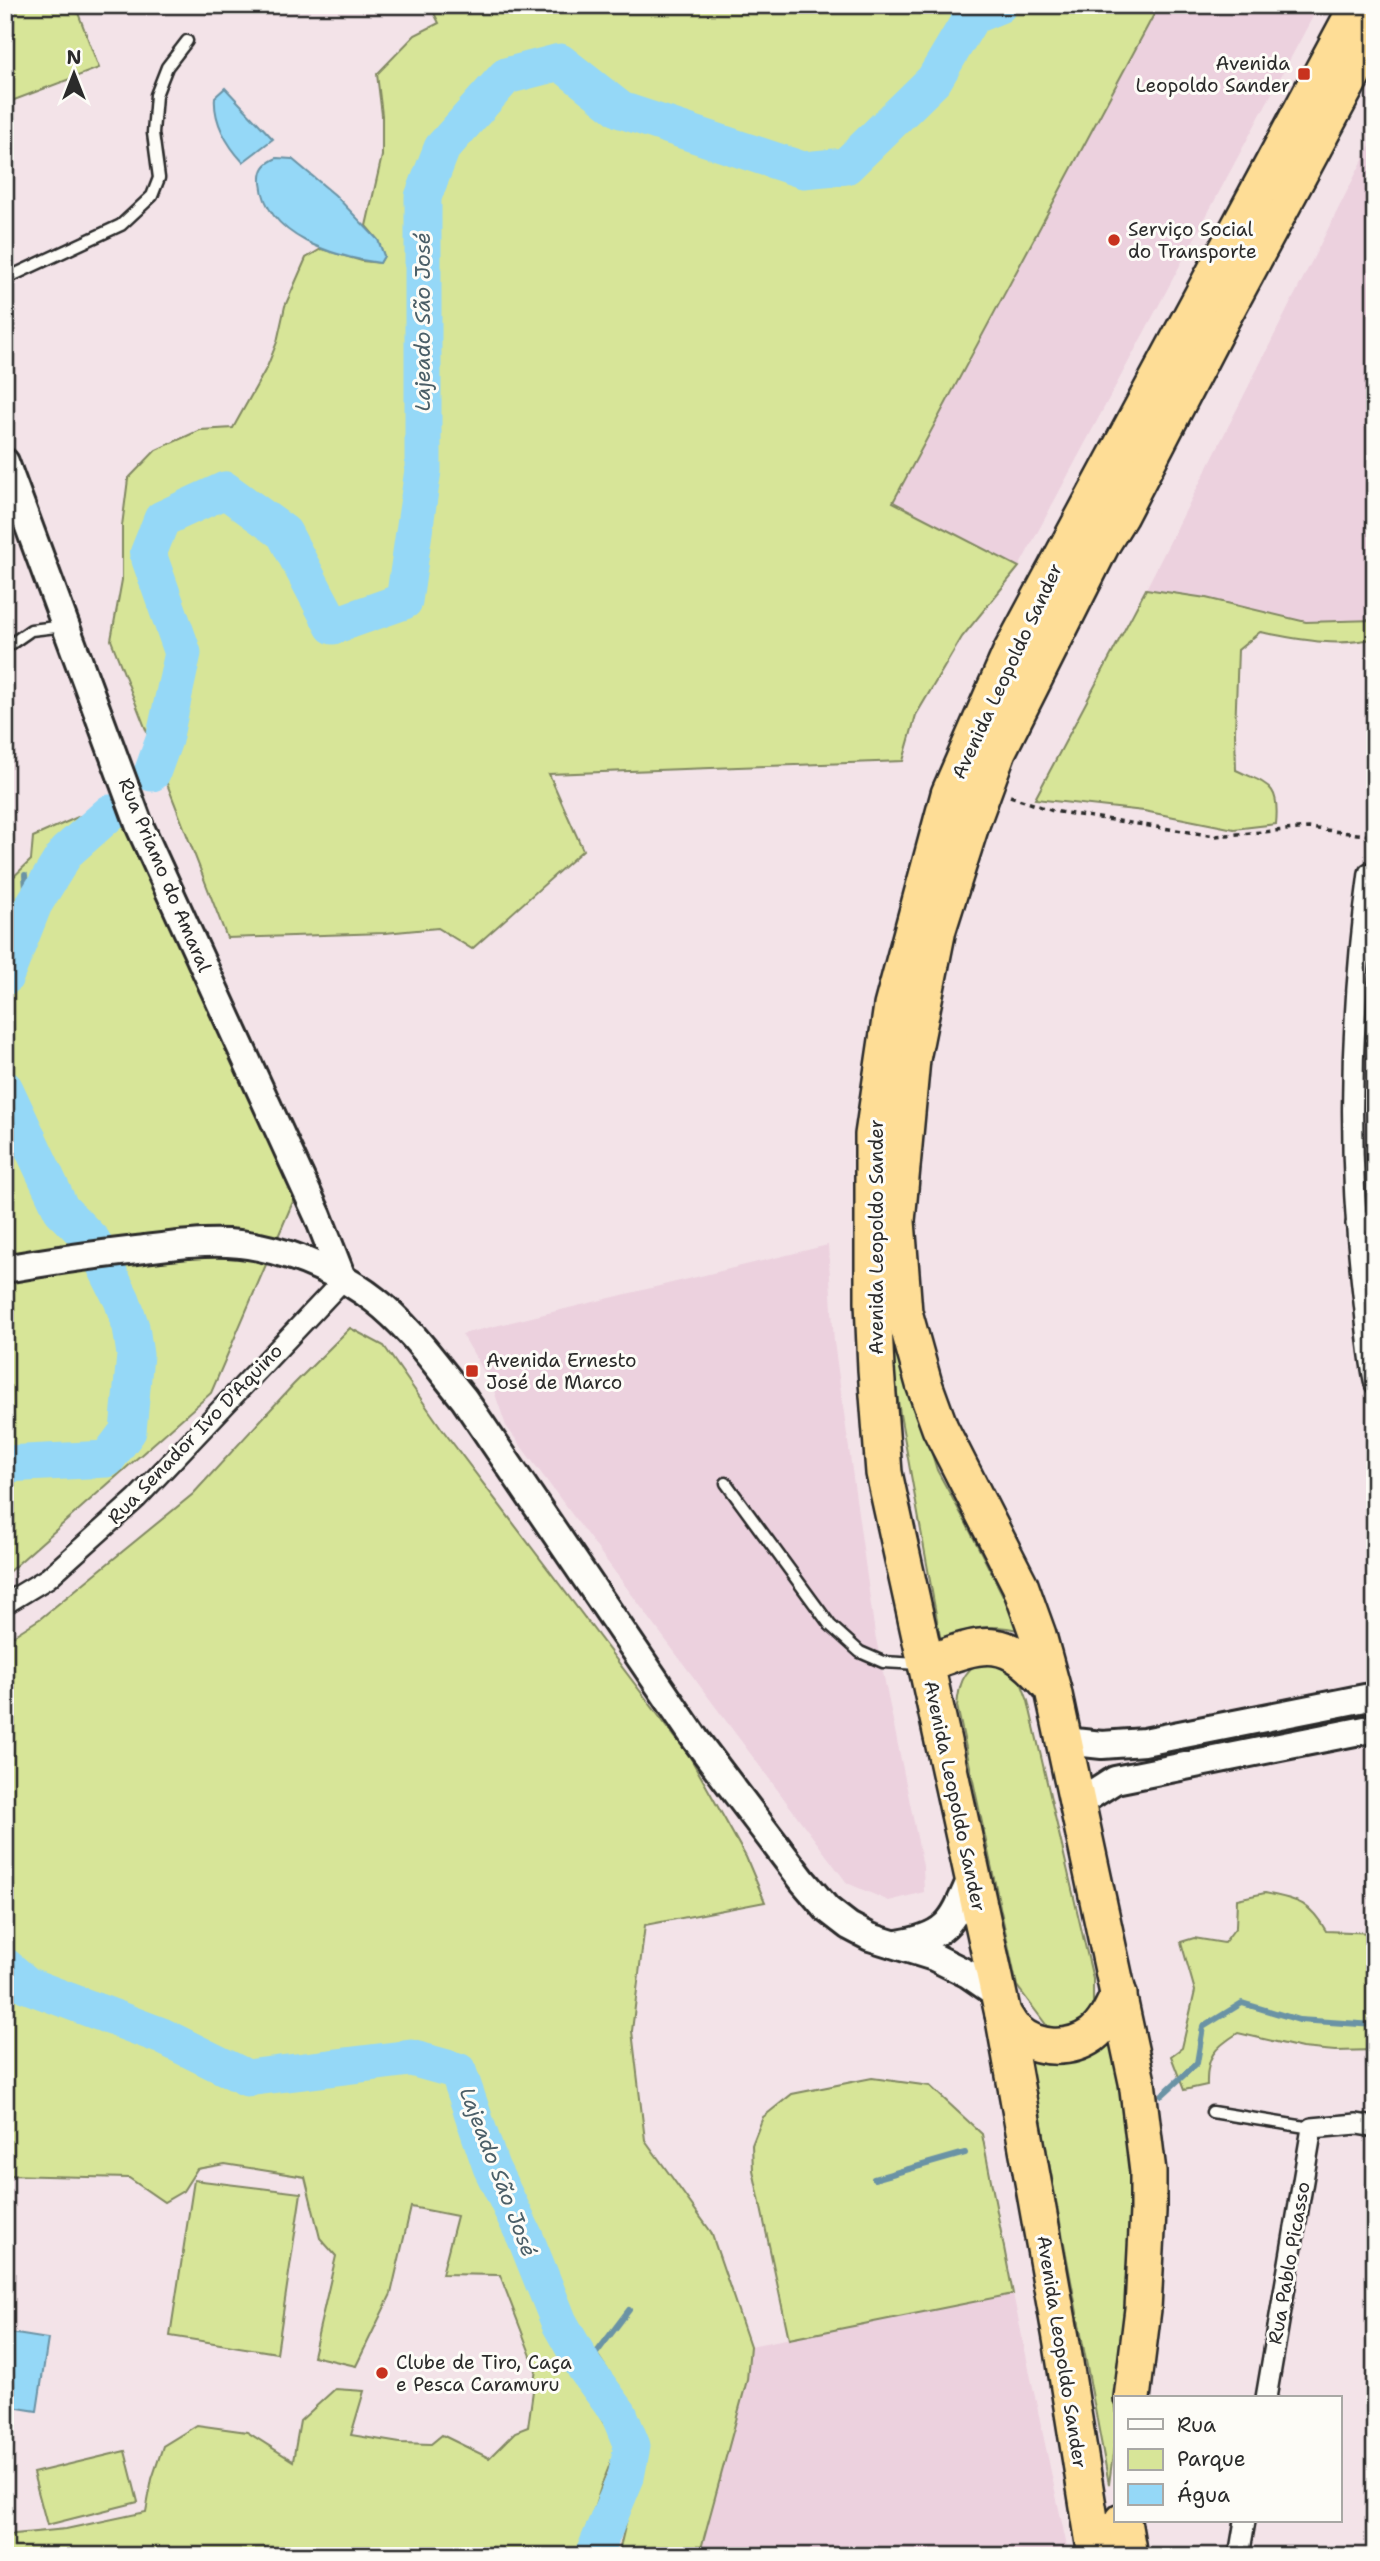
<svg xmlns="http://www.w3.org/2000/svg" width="1380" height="2561" font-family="'Shantell Sans',sans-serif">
<rect width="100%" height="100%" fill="#f3e3e8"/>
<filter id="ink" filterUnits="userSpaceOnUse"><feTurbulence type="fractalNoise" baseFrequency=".0143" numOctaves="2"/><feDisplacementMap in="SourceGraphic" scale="14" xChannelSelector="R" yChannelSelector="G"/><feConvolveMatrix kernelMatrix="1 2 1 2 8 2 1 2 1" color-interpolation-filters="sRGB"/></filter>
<g filter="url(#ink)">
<g fill="#ecd1de">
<path d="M1159 5H1319L1019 567 893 502Z"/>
<path d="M1375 136V620L1306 622 1206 598 1146 589Z"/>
<path d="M828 1245 834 1342 875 1634 923 1866 924 1892 889 1901 847 1883 506 1426 492 1385 462 1334Z"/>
<path d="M1013 2294 1069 2556H699L747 2380 750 2346Z"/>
</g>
<g fill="#d7e598" stroke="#818862" stroke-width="2">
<path d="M5 5H75L99 68 9 102 5 92Z"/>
<path d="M430 5H1159L893 502 1019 567 962 637 916 715 903 761 549 774 583 850 472 949 438 928 385 933 227 938 111 640 122 580V526L128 479 156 450 200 430 233 428 267 367 277 342 285 306 306 258 321 249 362 261 380 263 384 256 378 240 366 226 382 156V115L377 74 415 35 439 23Z"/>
<path d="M1146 589 1206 598 1306 622 1375 620V638C1336 648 1298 639 1260 632L1238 650 1235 732 1236 770C1268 785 1280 784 1276 824L1234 829 1144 811 1035 799Z"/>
<path d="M80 816 127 821 295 1197 211 1393 5 1575V885L31 860 33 837Z"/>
<path d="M889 1314 937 1470 965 1521 1021 1631C994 1623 963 1627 941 1642L900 1414 886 1318Z"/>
<path d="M350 1328 384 1346 442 1429 690 1757 746 1857 765 1902 645 1925 632 2031 645 2140 711 2232 750 2346 747 2380 699 2556H618L645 2442 619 2387 593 2348 571 2367 617 2446 601 2487 579 2556H5V2535L66 2529 146 2512 152 2479 163 2446 197 2425 247 2432 293 2461 300 2421 335 2389 364 2391 351 2435 400 2443 431 2444 442 2435 489 2458 515 2432 528 2427 536 2369 500 2275 442 2274 457 2216 411 2207 391 2294 356 2366 313 2356 336 2256 320 2238 305 2177 225 2164 197 2169 183 2191 164 2202 129 2178 5 2175V1641L41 1618 193 1494 293 1385Z"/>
<path d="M981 1661 997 1663 1018 1674 1028 1701 1093 1979V2008L1082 2024 1065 2031 1047 2026 1017 1986 957 1706C959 1686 962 1672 981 1661Z"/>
<path d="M1265 1893C1297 1900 1309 1901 1326 1931L1375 1933V2050L1335 2051 1302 2048 1238 2033C1214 2048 1206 2057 1207 2085L1184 2090 1171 2056 1182 2048 1195 1991 1181 1942 1194 1938 1224 1943 1236 1927 1237 1899Z"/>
<path d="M1113 2042 1135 2146 1136 2273 1116 2398V2432L1109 2484 1029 2056C1066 2070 1082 2065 1113 2042Z"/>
<path d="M872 2078 930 2086 982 2134 1013 2294 789 2339 753 2170 752 2145 763 2117 792 2094Z"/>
<path d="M194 2180 301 2193 277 2353 170 2336Z"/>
<path d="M125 2451 138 2502 47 2525 33 2473Z"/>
</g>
<g fill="#95d8f7" stroke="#6b93a5" stroke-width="2">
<path d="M225 88 273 139 243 162C227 145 213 121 215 97Z"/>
<path d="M277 158 292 159 335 195 378 240 384 256 380 263C335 257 266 237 261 183 260 169 265 163 277 158Z"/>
<path d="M10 2333 48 2339 37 2411 5 2406V2362Z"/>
</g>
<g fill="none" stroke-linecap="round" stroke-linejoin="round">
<g stroke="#6b93a5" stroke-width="6">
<path d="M25 875 26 889 34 904"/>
<path d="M1162 2095 1197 2063 1203 2027 1242 2003 1299 2020 1375 2025"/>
<path d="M874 2179 965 2153"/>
<path d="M585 2368 629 2310"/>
</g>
<g stroke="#95d8f7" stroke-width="37">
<path d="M152 773 164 740 183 653 148 554 162 519 225 490 284 533 333 626 404 601 423 470V197L442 148 506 76 560 62 621 110 803 170 846 166 934 80 972 16 999 5"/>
<path d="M5 977 34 904 66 852 110 813"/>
<path d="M5 1089 61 1209 93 1242 122 1300 131 1327 135 1355 128 1431 107 1459 5 1464"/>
<path d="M5 1966 27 1985 162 2036 247 2078 411 2058 458 2071 491 2167 525 2237 559 2322 585 2368 619 2414 632 2446 626 2477 593 2556"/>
</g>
<g stroke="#2b2b2b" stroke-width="15">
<g id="lane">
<path d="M5 279 121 225 152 196 159 178 153 133 156 95 167 67 187 41"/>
<path d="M5 648 31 630 65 626"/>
<path d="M726 1483 830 1625 860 1652 883 1662 919 1664"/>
<path d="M1212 2112 1312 2128"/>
</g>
</g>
<g stroke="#2b2b2b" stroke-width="24">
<g id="street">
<path d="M1369 873C1350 1012 1347 1155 1363 1294 1367 1324 1368 1355 1375 1384"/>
<path d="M1356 1224 1375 1219"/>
<path d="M5 1604 48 1578 137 1498 343 1280"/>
<path d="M1266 2398 1312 2128 1357 2124 1375 2127"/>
<path d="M1239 2556 1245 2521"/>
</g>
</g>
<g stroke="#2b2b2b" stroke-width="32">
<g id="secondary">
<path d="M5 462 140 827 318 1216 343 1280"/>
<path d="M5 1269C49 1261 93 1255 137 1250 177 1245 219 1238 259 1247 299 1255 343 1275 375 1300 410 1327 436 1365 464 1399L696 1740 803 1881 827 1909 849 1926 870 1937 934 1957 968 1974 997 1994"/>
<path d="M1065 1741 1102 1745 1144 1742 1375 1696"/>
<path d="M1079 1803 1115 1780 1375 1728"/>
<path d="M897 1944C950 1936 953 1920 973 1874"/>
</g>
</g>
<g stroke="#2b2b2b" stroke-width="40">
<g id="highway">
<path d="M926 1664C986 1640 1007 1635 1051 1687"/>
<path d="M1003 2014C1007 2019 1010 2027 1016 2031 1036 2050 1069 2051 1092 2035 1105 2025 1112 2009 1119 1994"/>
<path d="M1132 2398 1143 2309 1148 2211V2172L1137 2082 1053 1690 1038 1635 1020 1585 940 1428 924 1384 904 1312 897 1221 912 1059 938 929 971 825 998 751 1102 544 1120 515 1220 322 1375 33"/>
<path d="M1123 2521 1129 2556"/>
<path d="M1096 2556 1061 2338 1003 2014 884 1473 876 1369 873 1302V1135L892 1006 949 794 1011 652 1358 5"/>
</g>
</g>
<path stroke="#2b2b2b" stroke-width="3.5" stroke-dasharray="5 5" stroke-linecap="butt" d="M1010 796 1053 811 1215 836 1309 828 1374 836 1371 855"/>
<use href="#lane" stroke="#fdfcf7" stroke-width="10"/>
<use href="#street" stroke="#fdfcf7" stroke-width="19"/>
<use href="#secondary" stroke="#fdfcf7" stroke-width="26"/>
<use href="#highway" stroke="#fedd96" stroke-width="35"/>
</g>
</g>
<g fill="#c8321e" stroke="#fdfcf7" stroke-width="2.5">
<rect x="1297" y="67" width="14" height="14" rx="3.5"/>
<circle cx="1114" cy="240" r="7"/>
<rect x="465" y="1364" width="14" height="14" rx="3.5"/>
<circle cx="382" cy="2373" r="7"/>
</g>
<g text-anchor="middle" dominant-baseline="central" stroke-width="6" stroke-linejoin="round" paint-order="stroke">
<g font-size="19" fill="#2b2b2b" stroke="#fdfcf7" text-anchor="start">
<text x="1290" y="63" text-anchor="end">Avenida<tspan x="1290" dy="22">Leopoldo Sander</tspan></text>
<text x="1128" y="229">Serviço Social<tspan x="1128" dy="22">do Transporte</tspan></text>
<text x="486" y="1360">Avenida Ernesto<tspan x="486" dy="22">José de Marco</tspan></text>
<text x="396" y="2362">Clube de Tiro, Caça<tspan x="396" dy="22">e Pesca Caramuru</tspan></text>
</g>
<g font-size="19" fill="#2b2b2b" stroke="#fdfcf7">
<text transform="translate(1007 671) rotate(-65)">Avenida Leopoldo Sander</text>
<text transform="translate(165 875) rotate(67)">Rua Priamo do Amaral</text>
<text transform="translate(876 1237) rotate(-90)">Avenida Leopoldo Sander</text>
<text transform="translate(195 1434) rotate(-46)">Rua Senador Ivo D'Aquino</text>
<text transform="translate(955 1796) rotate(78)">Avenida Leopoldo Sander</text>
<text transform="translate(1289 2263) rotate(-80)">Rua Pablo Picasso</text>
<text transform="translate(1062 2352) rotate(81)">Avenida Leopoldo Sander</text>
</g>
<g font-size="21" font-style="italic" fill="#4b5f68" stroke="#fdfcf7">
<text transform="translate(423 322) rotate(-90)">Lajeado São José</text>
<text transform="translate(498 2172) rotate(69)">Lajeado São José</text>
</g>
</g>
<rect width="1380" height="2561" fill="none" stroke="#fdfcf7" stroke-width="28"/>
<rect x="14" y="14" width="1352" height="2533" fill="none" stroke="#2b2b2b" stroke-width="2.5" filter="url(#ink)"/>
<rect x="1114" y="2396" width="228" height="126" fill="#fdfcf7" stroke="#a9a8a5" stroke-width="2"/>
<rect x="1128" y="2419" width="35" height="10" fill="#fdfcf7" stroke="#a9a8a5" stroke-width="2"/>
<text x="1177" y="2432" font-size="21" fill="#2b2b2b">Rua</text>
<rect x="1128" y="2449" width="35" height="21" fill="#d7e598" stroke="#a9a8a5" stroke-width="2"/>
<text x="1177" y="2466" font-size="21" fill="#2b2b2b">Parque</text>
<rect x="1128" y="2484" width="35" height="21" fill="#95d8f7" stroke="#a9a8a5" stroke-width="2"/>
<text x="1177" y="2502" font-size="21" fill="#2b2b2b">Água</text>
<g transform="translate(74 74)" stroke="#fdfcf7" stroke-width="5" paint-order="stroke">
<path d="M0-5L12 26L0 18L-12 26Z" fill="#2b2b2b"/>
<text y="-10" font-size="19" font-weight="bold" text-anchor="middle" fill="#2b2b2b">N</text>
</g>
</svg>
